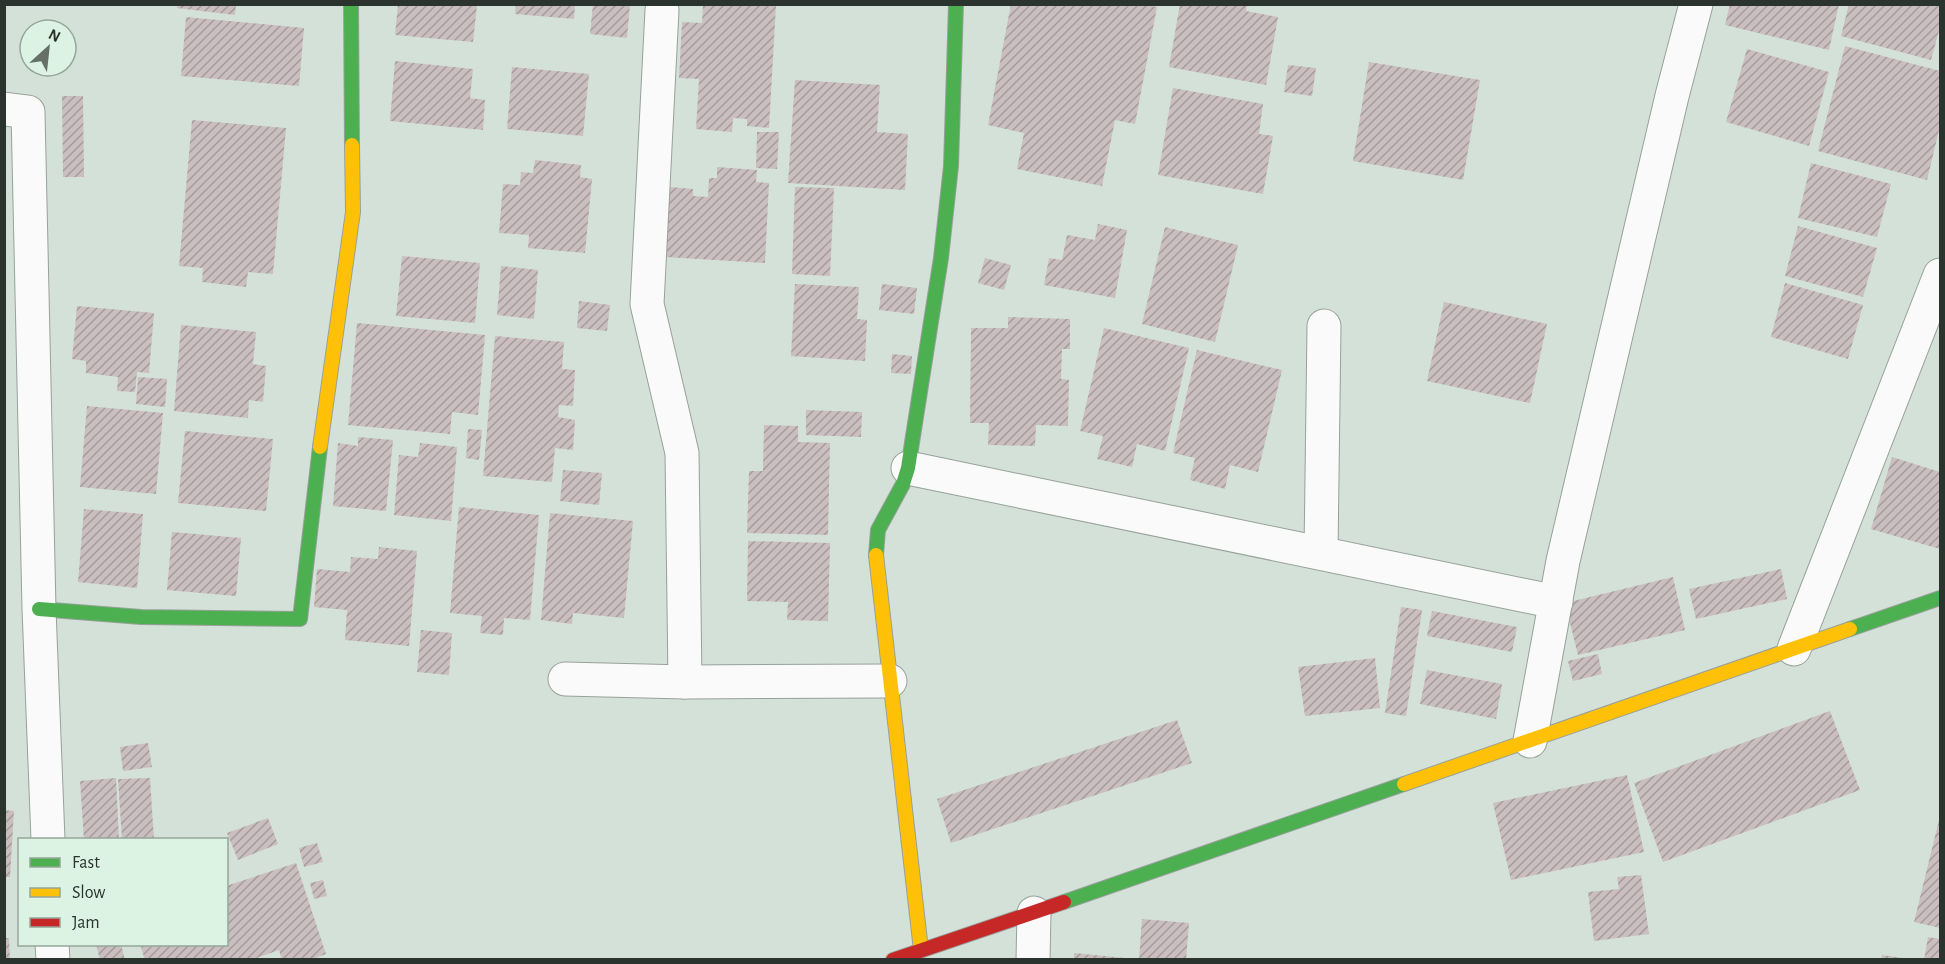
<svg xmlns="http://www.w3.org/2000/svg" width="1945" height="964" font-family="'Alegreya Sans',sans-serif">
<defs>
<pattern id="building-hatch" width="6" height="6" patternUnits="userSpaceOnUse" patternTransform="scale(1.5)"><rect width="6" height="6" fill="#cabec0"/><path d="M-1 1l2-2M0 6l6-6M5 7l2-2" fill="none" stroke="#a49b9c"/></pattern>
</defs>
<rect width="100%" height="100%" fill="#d4e1d8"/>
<g fill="url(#building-hatch)">
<path d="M178 4H236L235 15 177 8Z"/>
<path d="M516 4H575L574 19 515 14Z"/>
<path d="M593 4H630L627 38 590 34Z"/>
<path d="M703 4 776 5 769 128 747 126V119L733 118 732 132 696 129 699 79 679 78 682 22 702 23Z"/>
<path d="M1011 4H1142L1157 7 1135 124 1115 120 1102 186 1017 169 1024 133 988 125Z"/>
<path d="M1180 4H1247L1246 11 1278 17 1266 85 1169 67Z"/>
<path d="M1730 4H1839L1829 50 1725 25Z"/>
<path d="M1849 4H1940V27L1931 60 1841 36Z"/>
<path d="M398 5H477L473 42 395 35Z"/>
<path d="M186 17 304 28 299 86 181 76Z"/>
<path d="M1845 46 1940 71V126L1927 180 1818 151Z"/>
<path d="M1747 49 1829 72 1809 146 1726 122Z"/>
<path d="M395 61 473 69 470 98 485 100 483 130 390 121Z"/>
<path d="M1369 62 1480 80 1463 180 1353 161Z"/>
<path d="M1288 65 1316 68 1312 96 1284 92Z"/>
<path d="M512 67 589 74 583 136 507 129Z"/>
<path d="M795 80 880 85 877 132 908 134 905 190 788 183Z"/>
<path d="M1173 88 1263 104 1259 134 1273 136 1263 194 1158 175Z"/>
<path d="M62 96H83L84 177H63Z"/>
<path d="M192 120 286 128 273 274 248 272 246 287 202 282 203 268 179 266Z"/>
<path d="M757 132H779L777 169 756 168Z"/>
<path d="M535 160 581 165 580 177 592 179 585 253 528 248 529 235 499 233 503 184 520 185 521 172 533 173Z"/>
<path d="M1811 163 1891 184 1877 237 1798 218Z"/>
<path d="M717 167 757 170 756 182 769 183 765 263 666 257 670 187 693 189V196L708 197 709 178H717Z"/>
<path d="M795 187 834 188 830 276 792 274Z"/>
<path d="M1098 224 1127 230 1115 298 1044 285 1049 258 1062 260 1067 235 1095 240Z"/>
<path d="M1798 226 1877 248 1863 297 1785 276Z"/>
<path d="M1165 227 1238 245 1215 342 1142 324Z"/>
<path d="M402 256 480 263 475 323 396 316Z"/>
<path d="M985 258 1011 265 1004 290 978 283Z"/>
<path d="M501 266 538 270 534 319 497 315Z"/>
<path d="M1785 283 1863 305 1848 359 1771 337Z"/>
<path d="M795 284 859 287 857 319 867 320 865 361 791 356Z"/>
<path d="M882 284 917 288 914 314 879 310Z"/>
<path d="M579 301 610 305 607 331 577 328Z"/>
<path d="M1444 302 1547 324 1530 403 1427 381Z"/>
<path d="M77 306 154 313 149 373 137 372 135 392 117 391 118 377 86 373V361L72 359Z"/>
<path d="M1008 317 1070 319V349H1062L1061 379 1069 380 1068 426 1036 425 1035 446 988 445 989 423H970L971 328H1008Z"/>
<path d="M357 323 485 335 478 415 452 412 450 434 348 425Z"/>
<path d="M181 325 256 332 253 364 266 366 263 402 249 400 248 418 174 411Z"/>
<path d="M1104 328 1189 348 1165 451 1137 444 1132 467 1097 459 1103 436 1080 431Z"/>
<path d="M495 336 564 342 562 369 575 370 573 406 559 405 558 417 575 420 573 450 555 448 552 482 483 476Z"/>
<path d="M1197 350 1282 370 1258 472 1230 465 1225 489 1190 480 1195 458 1173 453Z"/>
<path d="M892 354 912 356 911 374 891 373Z"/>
<path d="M138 377 167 379 165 407 136 404Z"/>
<path d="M87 406 163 413 156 494 80 487Z"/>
<path d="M806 410 862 412 861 437 806 435Z"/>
<path d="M764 425 798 426V442L830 443 828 535 747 533 749 471H763Z"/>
<path d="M468 429 482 430 479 460 466 458Z"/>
<path d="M185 431 273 439 266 511 178 503Z"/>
<path d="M358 437 393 440 386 511 333 506 338 443 358 446Z"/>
<path d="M420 443 457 447 451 521 394 515 399 455 418 457Z"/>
<path d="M1892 457 1940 472V549L1871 529Z"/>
<path d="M563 470 602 473 599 505 560 501Z"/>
<path d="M459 507 539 515 530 620 504 618 503 635 480 633 482 616 450 613Z"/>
<path d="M84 509 143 514 137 588 78 582Z"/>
<path d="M550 513 633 521 624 618 573 613 572 624 541 620Z"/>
<path d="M172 532 241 538 236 596 167 590Z"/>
<path d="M748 541 830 543 828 621 787 620 788 602 747 601Z"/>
<path d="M379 547 417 551 409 646 345 640 347 610 314 607 317 569 350 572 351 557 378 559Z"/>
<path d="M1781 569 1787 599 1696 619 1689 589Z"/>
<path d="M1673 577 1685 630 1578 655 1565 603Z"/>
<path d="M1401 607 1422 610 1406 716 1385 713Z"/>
<path d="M1432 611 1517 627 1512 652 1427 636Z"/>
<path d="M421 630 452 633 449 675 417 672Z"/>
<path d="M1598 654 1602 674 1573 681 1568 661Z"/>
<path d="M1375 658 1380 708 1305 716 1298 667Z"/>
<path d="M1427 670 1502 684 1496 719 1420 704Z"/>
<path d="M1830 711 1860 790 1663 862 1634 783Z"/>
<path d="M1177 720 1192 763 951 843 937 799Z"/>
<path d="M148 743 152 767 123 771 120 747Z"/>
<path d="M1627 775 1644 852 1511 880 1493 803Z"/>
<path d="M116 778 119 840H84L80 781Z"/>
<path d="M150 778 154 840H122L118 779Z"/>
<path d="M4 810 14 811 10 877H4Z"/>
<path d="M1940 816V928L1914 922Z"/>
<path d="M268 818 278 844 238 860 227 833Z"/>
<path d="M317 843 323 862 304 867 299 848Z"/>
<path d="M296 863 326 954 310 960H282L279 950 251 960H145L140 944H226V886Z"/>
<path d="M1641 875 1649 934 1594 941 1588 892 1619 889 1617 877Z"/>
<path d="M323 880 327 896 314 899 310 883Z"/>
<path d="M1142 919 1189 923 1186 960H1139Z"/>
<path d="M1928 937 1940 939V960H1924Z"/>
<path d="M4 938H9L10 960H4Z"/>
<path d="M96 944H121L125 960H100Z"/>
<path d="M1074 953 1125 958V960H1074Z"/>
<path d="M1882 955 1903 958V960H1881Z"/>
</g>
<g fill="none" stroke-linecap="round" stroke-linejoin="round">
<g stroke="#98a19b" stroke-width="35">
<g id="street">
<path d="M662 10 647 304 682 453 685 682"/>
<path d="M4 109 28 112 39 609 48 840"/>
<path d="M908 468 1556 602"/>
<path d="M1321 553 1324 326"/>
<path d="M1794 649 1940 275"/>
<path d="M565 679 685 682 890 681"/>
<path d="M1530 741 1563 561 1672 96 1696 4"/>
<path d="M52 944 53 960"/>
<path d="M1033 960 1034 913"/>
</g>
</g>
<g stroke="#98a19b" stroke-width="16">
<g id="fast">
<path d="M351 4 352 145"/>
<path d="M876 555 878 530 903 484 908 468 941 258 951 166 956 4"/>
<path d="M39 609 141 617 300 619 320 447"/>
<path d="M1850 629 1940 598"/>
<path d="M1064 902 1404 784"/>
</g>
</g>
<g stroke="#98a19b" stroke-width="16">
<g id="slow">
<path d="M320 447 353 212 352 145"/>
<path d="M876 555 921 950"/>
<path d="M1404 784 1850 629"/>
</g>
</g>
<g stroke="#98a19b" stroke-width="16">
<path id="jam" d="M893 960 1064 902"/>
</g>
<use href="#street" stroke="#f9faf9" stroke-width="33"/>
<use href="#fast" stroke="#4caf50" stroke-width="14"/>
<use href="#slow" stroke="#ffc107" stroke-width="14"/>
<use href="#jam" stroke="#c62828" stroke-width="14"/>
</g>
<rect width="1945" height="964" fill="none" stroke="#2a332d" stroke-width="12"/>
<rect x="18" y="838" width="210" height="108" fill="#dcf3e4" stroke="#95a69b" stroke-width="1.5"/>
<rect x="30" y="858" width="30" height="9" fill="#4caf50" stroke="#95a69b" stroke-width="1.5"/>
<text x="72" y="868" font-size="18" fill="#2a332d">Fast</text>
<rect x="30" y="888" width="30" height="9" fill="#ffc107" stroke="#95a69b" stroke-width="1.5"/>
<text x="72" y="898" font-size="18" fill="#2a332d">Slow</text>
<rect x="30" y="918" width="30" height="9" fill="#c62828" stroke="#95a69b" stroke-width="1.5"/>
<text x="72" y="928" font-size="18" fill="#2a332d">Jam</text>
<g transform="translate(48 48) rotate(27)"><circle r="28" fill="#dcf3e4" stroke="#95a69b" stroke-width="1.5"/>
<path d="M0-4.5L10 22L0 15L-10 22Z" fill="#667069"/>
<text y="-9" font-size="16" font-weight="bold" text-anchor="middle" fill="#2a332d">N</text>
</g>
</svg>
